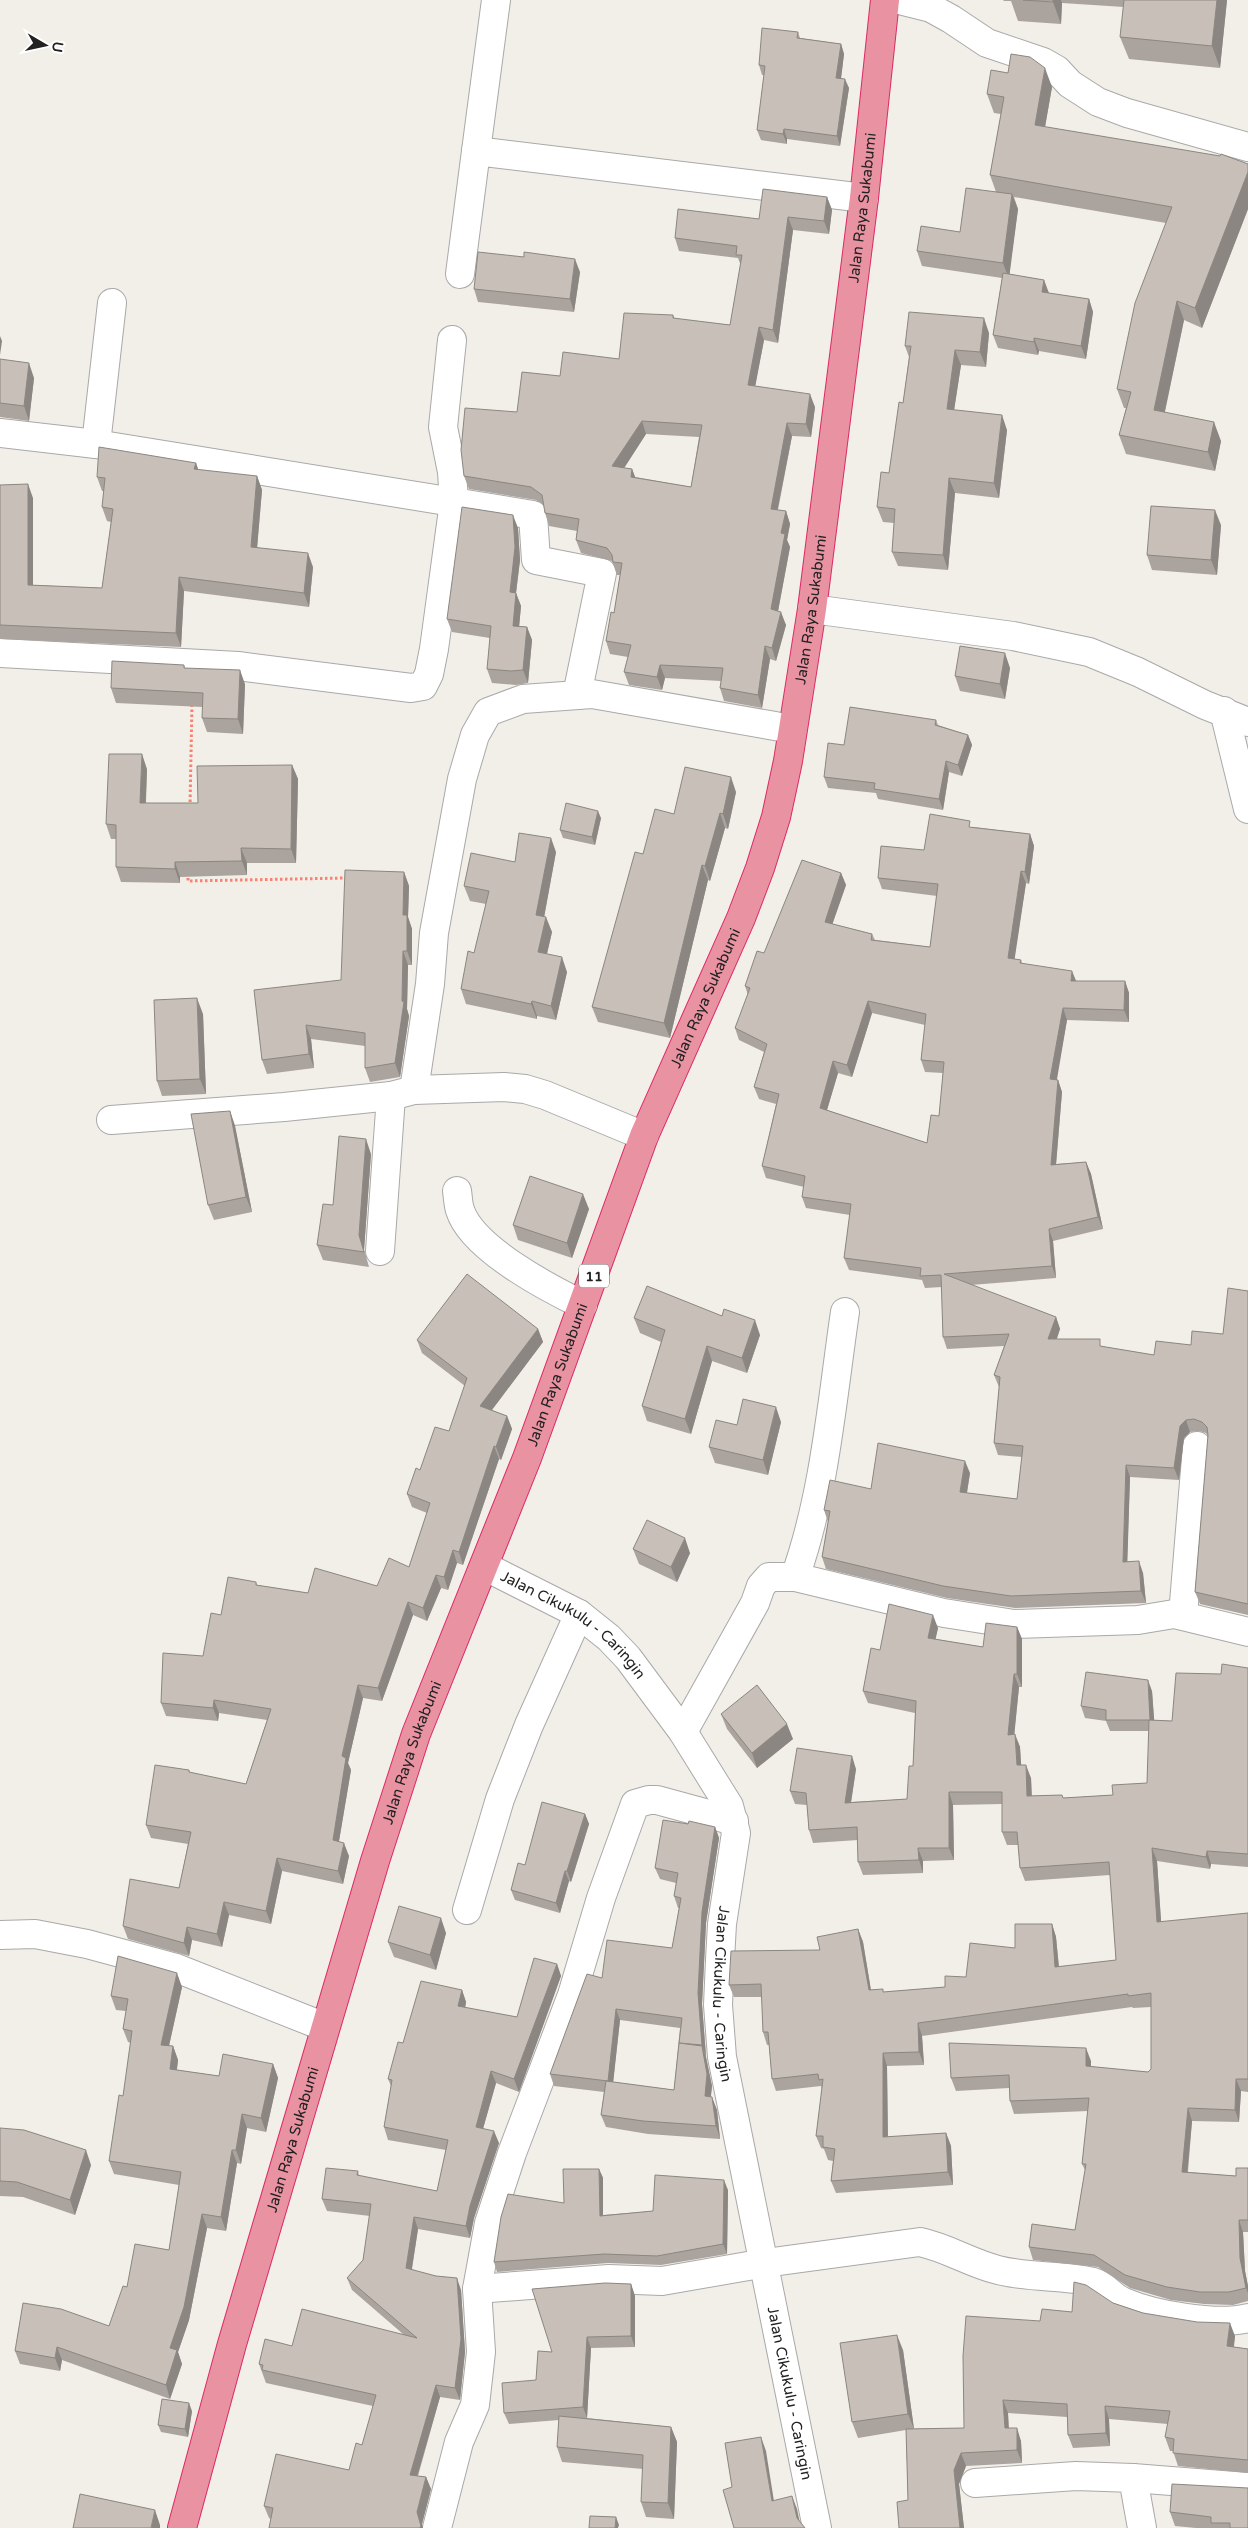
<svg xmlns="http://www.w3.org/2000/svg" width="1248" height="2528" font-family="'Varela Round',sans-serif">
<rect width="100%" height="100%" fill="#f2efe9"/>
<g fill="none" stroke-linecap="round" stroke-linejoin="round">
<g stroke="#a9a9a9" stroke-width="30">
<g id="minor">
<path d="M899 0 931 8 951 19 987 43 1043 62 1057 70 1070 84 1098 102 1127 113 1248 147"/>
<path d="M476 151 496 0"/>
<path d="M460 274 476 151 864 198"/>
<path d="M0 433 96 444 533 515 536 560 602 573 577 695"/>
<path d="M96 444 112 303"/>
<path d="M812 609 1013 636 1089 652 1138 672 1205 705 1248 722"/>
<path d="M0 653 238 666 411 688 423 686 429 674 434 649 454 502 452 472 443 427 452 340"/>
<path d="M1224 711 1248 809"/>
<path d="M414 1090 430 984 434 933 462 779 475 735 488 712 523 699 592 694 792 729"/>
<path d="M111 1120 284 1107 391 1096 414 1090 504 1087 525 1089 545 1095 644 1136"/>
<path d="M457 1191C458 1197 458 1204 460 1210 472 1248 548 1288 583 1305"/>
<path d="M380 1251 391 1096"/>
<path id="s1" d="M484 1566 579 1614 609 1638 628 1658 683 1732 729 1806 736 1833 722 1924 720 1960 718 2005 722 2057 817 2528"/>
<path d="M795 1577C825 1493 832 1400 845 1312"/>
<path d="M1183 1615 1197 1446"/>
<path d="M683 1732 755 1603 761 1586 769 1577H795L944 1613 1014 1624 1138 1620 1174 1614 1248 1632"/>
<path d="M467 1910 500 1799 529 1725 579 1614"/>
<path d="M0 1935 35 1934 87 1944 176 1968 325 2027"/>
<path d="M477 2289 609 2279 662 2281 765 2263 920 2242C948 2248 970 2263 998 2270 1029 2278 1062 2275 1093 2282 1107 2286 1111 2297 1124 2302 1154 2315 1217 2326 1248 2318"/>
<path d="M1133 2478 1248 2487"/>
<path d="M975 2483 1076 2476 1133 2478 1142 2528"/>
<path d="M437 2528 459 2442 475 2405 481 2352 477 2289 489 2223 512 2153 572 1995 601 1898 635 1804 649 1800H657L734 1821"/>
</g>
</g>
<g stroke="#dc2a67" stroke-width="30">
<g id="highway">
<path id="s2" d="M182 2528 232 2344 375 1861 416 1734 527 1458 644 1136 741 918 760 868 776 817 788 761 812 609 864 198 885 0"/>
</g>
</g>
<g stroke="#fa8072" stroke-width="3" stroke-dasharray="2.5 2.5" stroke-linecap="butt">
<path d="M190 807 192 703"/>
<path d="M188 873V881L346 878"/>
</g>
<use href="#minor" stroke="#fff" stroke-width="28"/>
<use href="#highway" stroke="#e892a2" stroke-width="28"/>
</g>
<g fill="#aba49e" fill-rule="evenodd">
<path d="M1003 0H1227L1220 68 1129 59 1120 37 1124 7 1062 3 1061 24 1018 21 1011 1H1004Z"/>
<path d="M798 32 800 38 841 44 844 54 841 78 849 88 840 146 787 139V144L761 140 757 130 764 75H762L759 65Z"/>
<path d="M1052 87 1045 127 1248 164V209L1202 328 1184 320 1165 412 1221 441 1215 471 1126 454 1119 435 1126 408H1124L1117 389 1166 223 1014 197 1018 209 1009 274 1044 280 1048 293 1089 299 1093 312 1086 359 1039 351 1038 355 998 348 993 335 1002 278 922 266 917 251 960 232 996 192 990 175 1001 114 994 113 987 94Z"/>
<path d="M827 197 832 210 829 234 793 230 778 343 764 340 755 386 815 407 811 437 792 436 778 510 786 511 790 524 787 540 790 547 778 611 786 625 776 661 770 659 762 708 724 701 720 688 721 681 665 678 662 690 629 685 624 672 628 657 610 654 606 641 614 613 620 575H617L612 561 581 553 576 540 577 531 549 526 545 513 544 505 536 500 469 489 464 476 517 412 560 376 619 359 673 315 675 319 730 325 741 266 738 258 679 251 675 238 759 219ZM646 434 699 437 691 487 635 477 632 469 624 468Z"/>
<path d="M580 272 574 312 478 302 474 289Z"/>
<path d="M989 333 986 367 961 365 954 410 1007 430 999 498 955 493 948 570 898 566 892 552 894 523 883 522 877 507 889 473 903 403 909 357 905 346Z"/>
<path d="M0 359 34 378 29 421 0 417Z"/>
<path d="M196 463 198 470 257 476 262 490 257 547 313 567 309 607 184 591 181 647 0 639V485L33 498V585L102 588 111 522 107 521 102 507 104 491H102L97 477Z"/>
<path d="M1221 525 1217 575 1152 570 1147 555Z"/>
<path d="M518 528 520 560 516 593 521 606 519 626 527 627 532 640 528 683 516 685 492 683 487 669 490 638 452 632 447 619Z"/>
<path d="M184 665 185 668 245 684 243 734 207 732 202 718 203 707 116 703 111 688Z"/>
<path d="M1010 668 1005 699 960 691 955 676Z"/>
<path d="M936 720 938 725 968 735 972 745 962 776 949 772 943 810 878 799 876 793 828 788 824 777 844 745Z"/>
<path d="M292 765 298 779 296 863H247V875L180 877V883L121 882 116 867V839H111L106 824 147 769 146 803H198Z"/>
<path d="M736 792 728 829 725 828 710 881 708 880 670 1038 598 1022 592 1007 643 854 674 814Z"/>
<path d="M601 818 595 845 563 838 560 830Z"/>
<path d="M973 827 1030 834 1034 846 1029 884 1026 883 1014 959 1021 960 1022 963 1076 981H1125L1129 993V1022L1067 1020 1056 1080H1058L1062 1092 1056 1164 1086 1162 1091 1174 1103 1229 1053 1241 1056 1278 971 1285 1056 1317 1060 1329 1057 1339 1154 1355 1191 1345 1223 1334 1248 1291V1615L1200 1604 1195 1592 1208 1436 1206 1433 1199 1431 1190 1432 1184 1438 1179 1480 1130 1477 1127 1562 1143 1573 1146 1603 1015 1608 947 1598 826 1569 822 1557 828 1522 824 1510 871 1489 970 1473 967 1493 1017 1499 1022 1457 998 1455 994 1443 999 1387 994 1375 1004 1346 947 1349 943 1337 942 1287 925 1288 922 1280 849 1270 844 1258 850 1215 806 1208 802 1197 804 1187 766 1178 762 1166 776 1104 759 1099 754 1087 764 1052 739 1040 735 1028 748 995 745 986 764 953 841 873 846 885 832 924 872 934 875 940 930 947 937 896 882 889 878 878 924 850ZM872 1013 925 1025 921 1060 925 1072 943 1073 939 1116 927 1143 827 1110 838 1073 852 1077Z"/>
<path d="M556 852 544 916 552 932 547 954 567 972 556 1020 537 1016V1019L466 1004 461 989 474 953 486 904 470 901 464 886 515 862Z"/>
<path d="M404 872 409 886 408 917 412 929V965H408L407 1009 409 1016 400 1077 370 1082 365 1068V1046L311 1039 314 1068 267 1074 262 1060 341 980Z"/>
<path d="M203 1014 206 1094 162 1096 157 1081Z"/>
<path d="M230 1111 235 1126 252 1212 214 1220 208 1205Z"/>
<path d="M371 1154 364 1250 369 1267 323 1260 317 1245 333 1205Z"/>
<path d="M589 1209 572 1258 518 1240 513 1225Z"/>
<path d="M634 1318 760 1335 747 1373 712 1361 691 1434 647 1421 642 1406 661 1342 640 1333Z"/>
<path d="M538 1329 543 1342 492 1410 507 1416 512 1429 501 1460 499 1459 463 1565 457 1563 448 1590 441 1588 427 1621 413 1615 382 1701 363 1698 348 1763 351 1770 339 1841 349 1856 343 1884 282 1871 271 1924 229 1915 222 1947 192 1940 189 1956 128 1939 123 1926 179 1888 188 1844 151 1838 146 1825 189 1770 190 1773 246 1784 267 1720 219 1713 218 1721 166 1716 161 1703 203 1656 221 1615 256 1582 257 1585 308 1593 377 1586 409 1567 427 1513 412 1507 407 1494 420 1470 449 1431 465 1386 422 1353 417 1340Z"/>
<path d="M781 1422 768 1475 715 1463 709 1447 737 1425Z"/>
<path d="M633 1549 690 1553 677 1582 639 1564Z"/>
<path d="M1017 1627 1022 1639V1687H1019L1014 1734 1020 1747 1021 1765 1031 1778 1032 1796 1062 1795 1063 1798 1113 1795 1147 1783 1149 1731H1110L1106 1721 1085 1718 1081 1706 1152 1691 1154 1720 1172 1721 1221 1674 1248 1668V1867L1211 1864 1210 1869 1157 1861 1161 1922 1248 1913V2092L1241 2091 1239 2122 1192 2121 1188 2172 1236 2176 1248 2168V2232H1243L1245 2271 1248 2286V2301L1233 2305 1204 2304 1171 2300 1130 2288 1098 2267 1033 2260 1029 2247 1075 2230 1085 2170 1082 2164 1088 2111 1014 2114 1010 2101 1009 2088 956 2091 951 2078 1091 2061V2067L1148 2072 1151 2069V2007L1133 2008 1132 2007 922 2036 924 2065 887 2066 888 2137 946 2133 951 2146 953 2185 836 2193 831 2181 833 2161 828 2160 824 2149 821 2148 816 2136 822 2089 821 2086 776 2091 772 2079 769 2045H767L763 2032 762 1997H734L729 1985 820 1950 858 1929 863 1942 871 1990 884 1992 945 1987 966 1977 1015 1948 1052 1924 1056 1937 1059 1967 1116 1960 1110 1875 1025 1881 1020 1868 1018 1845H1007L1002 1832V1804L953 1805 954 1860 923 1861V1873L863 1875 858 1862V1840L813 1843 809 1830 807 1805 795 1804 790 1791 856 1769 851 1802 907 1799 913 1766 915 1713 868 1703 863 1691 880 1650 938 1628 935 1639 983 1647Z"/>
<path d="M721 1714 793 1739 757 1768 727 1729Z"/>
<path d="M585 1814 589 1824 571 1882 569 1881 560 1913 515 1900 511 1890 525 1865Z"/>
<path d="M688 1824 715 1827 719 1838 706 1923 702 2004 706 2056 712 2086 711 2097 717 2110 720 2139 648 2134 606 2127 601 2115 604 2092 554 2086 550 2074 602 1978 672 1948 679 1908H678L674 1896 676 1883 660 1879 655 1868ZM620 2020 680 2028 674 2090 613 2082Z"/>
<path d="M446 1933 436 1970 394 1957 388 1942Z"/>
<path d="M557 1964 561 1976 519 2092 496 2083 483 2129 499 2143 474 2218 470 2238 418 2229 412 2269 461 2290 465 2352 460 2400 440 2397 418 2476 426 2477 431 2489 422 2524 423 2528H269L271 2519 269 2518 264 2506 349 2470 362 2445 373 2406 266 2383 259 2364 292 2346 403 2334 352 2290 347 2278 363 2260 370 2216 327 2211 322 2199 358 2171 359 2176 437 2191 446 2150 388 2140 384 2127 391 2086 388 2079 403 2043 462 1990 466 2002 465 2008 517 2017Z"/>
<path d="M182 1987 169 2046H173L178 2060 177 2070 219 2076 273 2064 278 2078 266 2132 247 2128 241 2164 237 2163 226 2231 207 2228 189 2320 178 2352 182 2364 170 2399 62 2360 60 2371 20 2364 15 2351 109 2326 127 2287 169 2250 179 2185 114 2174 109 2161 123 2096 131 2043 128 2042 123 2029 126 2011 116 2010 111 1996Z"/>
<path d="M0 2128 91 2165 75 2215 23 2197 0 2196Z"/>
<path d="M599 2169 603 2178V2215L653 2211 728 2190 727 2254 661 2265 608 2263 497 2272 494 2262 564 2203Z"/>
<path d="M631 2284 635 2296V2347L591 2348 587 2418 671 2427 677 2442 674 2519 646 2517 641 2502 643 2469 562 2462 557 2447 559 2420 509 2424 504 2413 536 2380 552 2352Z"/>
<path d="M1113 2303 1143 2313 1235 2336 1234 2347 1248 2349V2473L1178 2466 1173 2451H1170L1165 2437 1168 2424 1109 2419 1110 2446 1073 2448 1068 2435 1067 2417 1008 2413 1009 2428 1021 2441 1022 2463 966 2466 959 2484 964 2528H899L908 2500 906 2430 858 2438 852 2422 903 2350 914 2429 964 2428 1040 2321 1072 2312Z"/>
<path d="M192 2411 188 2437 161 2432 158 2425Z"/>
<path d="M1248 2488V2528H1196L1175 2526 1170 2512Z"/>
</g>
<g fill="#8b8681">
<path d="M1053 0H1061L1062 3 1061 24 1053 2Z"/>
<path d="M1217 0H1227L1220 68 1212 46Z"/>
<path d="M841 44 844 54 840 87 836 78Z"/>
<path d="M1045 68 1052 87 1042 144 1035 125Z"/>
<path d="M845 79 849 88 840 146 837 136Z"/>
<path d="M784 129 787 139V144L783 134Z"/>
<path d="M1248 172V209L1202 328 1195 308Z"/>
<path d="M1012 194 1018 209 1009 279 1003 263Z"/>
<path d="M827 197 832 210 829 234 824 221Z"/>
<path d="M788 217 793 230 778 343 773 330Z"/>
<path d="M575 259 580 272 574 312 570 299Z"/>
<path d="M1044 280 1049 293 1042 292Z"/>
<path d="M1089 299 1093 312 1086 359 1081 346Z"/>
<path d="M1177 301 1184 320 1161 429 1154 410Z"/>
<path d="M984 318 989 333 986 367 980 352Z"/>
<path d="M759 327 764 340 753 398 748 385Z"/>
<path d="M0 336 2 341 0 355Z"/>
<path d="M1034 338 1039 351 1038 355 1034 342Z"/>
<path d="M955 350 961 365 952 424 947 409Z"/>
<path d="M29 363 34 378 29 421 24 406Z"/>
<path d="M810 394 815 407 811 437 806 424Z"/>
<path d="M1002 415 1007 430 999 498 994 483Z"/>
<path d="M642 421 646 434 617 479 612 466Z"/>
<path d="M1214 422 1221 441 1215 471 1208 452Z"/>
<path d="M787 423 792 436 775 522 771 509Z"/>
<path d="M196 463 201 477 194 469Z"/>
<path d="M632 469 637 482 631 477Z"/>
<path d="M257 476 262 490 256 561 251 547Z"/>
<path d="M949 478 955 493 948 570 943 555Z"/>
<path d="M28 484 33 498V599L28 585Z"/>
<path d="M1215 510 1221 525 1217 575 1211 560Z"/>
<path d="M786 511 790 524 787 540 790 547 776 622 771 609 781 533Z"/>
<path d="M513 515 518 528 520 560 516 593 521 606 518 639 513 626 510 592Z"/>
<path d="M308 553 313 567 309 607 304 593Z"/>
<path d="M179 577 184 591 181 647 176 633Z"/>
<path d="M781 612 786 625 776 661 772 648Z"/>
<path d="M527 627 532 640 528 683 523 670Z"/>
<path d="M765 646 770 659 762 708 758 695Z"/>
<path d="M1005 653 1010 668 1005 699 1000 684Z"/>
<path d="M660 665 665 678 662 690 657 677Z"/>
<path d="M240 670 245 684 243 734 238 719Z"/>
<path d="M968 735 972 745 962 776 958 765Z"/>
<path d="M142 754 147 769 145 818 140 803Z"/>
<path d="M946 761 949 772 943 810 939 799Z"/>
<path d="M292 765 298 779 296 863 291 849Z"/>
<path d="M731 777 736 792 728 829 723 814Z"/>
<path d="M598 811 601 818 595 845 592 837Z"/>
<path d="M720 813 725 828 710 881 705 866Z"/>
<path d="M1030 834 1034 846 1029 884 1025 872Z"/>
<path d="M551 838 556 852 542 929 536 915Z"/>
<path d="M241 848 247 863V875L242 861Z"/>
<path d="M175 862 180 877V883L175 869Z"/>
<path d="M702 865 708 880 670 1038 664 1023Z"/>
<path d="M1021 871 1026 883 1013 970 1008 958Z"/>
<path d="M404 872 409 886 408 917 412 929V965L407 951 403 915Z"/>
<path d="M841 873 846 885 829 934 825 922Z"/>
<path d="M546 917 552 932 544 966 538 952Z"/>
<path d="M403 951 408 965 407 1009 409 1016 400 1077 395 1063 402 1001Z"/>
<path d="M562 957 567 972 556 1020 551 1006Z"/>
<path d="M1072 971 1077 983 1071 981Z"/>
<path d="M1125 981 1129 993V1022L1124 1010Z"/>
<path d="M197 998 203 1014 206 1094 200 1079Z"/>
<path d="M532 1001 537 1016V1019L531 1004Z"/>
<path d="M868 1001 872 1013 852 1077 847 1065Z"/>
<path d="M1063 1008 1067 1020 1055 1091 1050 1079Z"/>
<path d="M306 1025 311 1039 314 1068 309 1054Z"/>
<path d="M833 1061 838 1073 824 1120 820 1108Z"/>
<path d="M1058 1080 1062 1092 1055 1177 1051 1165Z"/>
<path d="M230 1111 235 1126 252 1212 246 1197Z"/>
<path d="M366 1139 371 1154 364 1250 369 1267 359 1235Z"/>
<path d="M1086 1162 1091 1174 1103 1229 1098 1217Z"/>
<path d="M583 1194 589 1209 572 1258 567 1243Z"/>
<path d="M1049 1229 1053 1241 1056 1278 1052 1266Z"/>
<path d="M1056 1317 1060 1329 1052 1351 1048 1339Z"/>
<path d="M755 1320 760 1335 747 1373 742 1358Z"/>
<path d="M538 1329 543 1342 485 1419 480 1406Z"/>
<path d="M707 1346 712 1361 691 1434 685 1419Z"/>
<path d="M776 1407 781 1422 768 1475 763 1460Z"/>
<path d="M507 1416 512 1429 501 1460 496 1447Z"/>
<path d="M1186 1420 1190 1432 1184 1438 1179 1480 1174 1468 1180 1426Z"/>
<path d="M494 1446 499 1459 463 1565 459 1552Z"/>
<path d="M965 1461 970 1473 965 1504 960 1492Z"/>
<path d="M1126 1465 1130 1477 1127 1574 1123 1562Z"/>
<path d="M685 1538 690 1553 677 1582 671 1567Z"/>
<path d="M453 1550 457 1563 448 1590 444 1577Z"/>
<path d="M1139 1561 1143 1573 1146 1603 1141 1591Z"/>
<path d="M436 1575 441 1588 427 1621 423 1608Z"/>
<path d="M408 1602 413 1615 382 1701 378 1688Z"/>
<path d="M933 1615 938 1628 933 1651 928 1638Z"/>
<path d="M1017 1627 1022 1639V1687L1017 1674Z"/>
<path d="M1014 1674 1019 1687 1013 1748 1008 1735Z"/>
<path d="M1148 1680 1152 1691 1155 1731 1150 1720Z"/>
<path d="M358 1685 363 1698 348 1763 351 1770 337 1853 333 1840 342 1756Z"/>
<path d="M214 1700 219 1713 218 1721 213 1708Z"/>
<path d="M787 1724 793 1739 757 1768 752 1753Z"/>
<path d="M1015 1734 1020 1747 1022 1778 1017 1765Z"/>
<path d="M852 1756 856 1769 849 1816 845 1803Z"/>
<path d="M1026 1765 1031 1778 1032 1809 1027 1796Z"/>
<path d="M949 1792 953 1805 954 1860 949 1848Z"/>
<path d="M585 1814 589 1824 571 1882 567 1871Z"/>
<path d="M715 1827 719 1838 706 1923 702 2004 706 2057 702 2045 698 1993 702 1912Z"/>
<path d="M344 1843 349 1856 343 1884 338 1871Z"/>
<path d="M918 1848 923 1861V1873L919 1860Z"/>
<path d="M1152 1848 1157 1861 1162 1935 1157 1922Z"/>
<path d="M1207 1851 1211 1864 1210 1869 1206 1857Z"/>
<path d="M277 1858 282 1871 271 1924 266 1911Z"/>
<path d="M565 1871 569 1881 560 1913 556 1903Z"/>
<path d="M224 1902 229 1915 222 1947 217 1934Z"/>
<path d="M441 1918 446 1933 436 1970 430 1955Z"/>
<path d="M1052 1924 1056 1937 1060 1980 1055 1967Z"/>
<path d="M187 1927 192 1940 189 1956 184 1943Z"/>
<path d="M858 1929 863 1942 873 2003 869 1990Z"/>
<path d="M557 1964 561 1976 519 2092 514 2079Z"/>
<path d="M177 1973 182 1987 166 2059 161 2045Z"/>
<path d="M462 1990 466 2002 463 2019 458 2006Z"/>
<path d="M616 2009 620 2020 612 2093 608 2081Z"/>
<path d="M918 2023 922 2036 924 2065 919 2052Z"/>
<path d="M173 2046 178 2060 175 2083 170 2069Z"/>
<path d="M702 2046 706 2058 712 2086 709 2109 705 2096Z"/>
<path d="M1086 2048 1091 2061V2079L1086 2066Z"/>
<path d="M883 2053 887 2066 888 2150 883 2137Z"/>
<path d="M273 2064 278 2078 266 2132 261 2118Z"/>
<path d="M491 2071 496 2083 480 2139 476 2127Z"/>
<path d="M1236 2079 1241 2091 1239 2122 1235 2110Z"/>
<path d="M712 2097 717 2110 720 2139 716 2126Z"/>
<path d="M1188 2108 1192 2121 1186 2185 1182 2172Z"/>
<path d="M242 2114 247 2128 241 2164 236 2150Z"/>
<path d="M494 2131 499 2143 474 2218 470 2238 466 2226 470 2206Z"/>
<path d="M946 2133 951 2146 953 2185 948 2172Z"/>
<path d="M86 2150 91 2165 75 2215 70 2200Z"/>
<path d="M232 2150 237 2163 226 2231 221 2217Z"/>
<path d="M599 2169 603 2178V2225L600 2216Z"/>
<path d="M724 2180 728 2190 727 2254 723 2244Z"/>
<path d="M202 2214 207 2228 189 2320 178 2352 182 2364 170 2399 166 2385 170 2348Z"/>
<path d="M414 2217 418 2229 410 2280 406 2268Z"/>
<path d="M1239 2220 1243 2232 1245 2271 1248 2286V2293L1246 2288 1240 2258Z"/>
<path d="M457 2278 461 2290 465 2352 460 2400 455 2388Z"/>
<path d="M631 2284 635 2296V2347L631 2336Z"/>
<path d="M1230 2323 1235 2336 1232 2359 1227 2346Z"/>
<path d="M897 2335 903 2350 914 2429 908 2414Z"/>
<path d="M587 2337 591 2348 587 2418 583 2407Z"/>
<path d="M57 2347 62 2360 60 2371 55 2358Z"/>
<path d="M436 2385 440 2397 414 2487 410 2475Z"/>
<path d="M1003 2400 1008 2413 1009 2441 1005 2428Z"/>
<path d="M189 2403 192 2411 188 2437 185 2429Z"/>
<path d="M1105 2406 1109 2419 1110 2446 1106 2433Z"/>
<path d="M671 2427 677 2442 674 2519 668 2503Z"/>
<path d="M1017 2428 1021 2441 1022 2463 1017 2450Z"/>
<path d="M761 2437 766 2451 776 2514 772 2501Z"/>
<path d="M961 2453 966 2466 959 2484 964 2528H960L954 2470Z"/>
<path d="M426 2477 431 2489 422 2524 423 2528H420L417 2512Z"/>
<path d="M792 2496 797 2509 801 2528 797 2518Z"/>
<path d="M155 2510 160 2525V2528H151Z"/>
<path d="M616 2517 619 2525 618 2528H615Z"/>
</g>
<g fill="#c7bfb8" stroke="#8b8681" fill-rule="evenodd">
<path d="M1023 0H1053V2Z"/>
<path d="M1124 0H1217L1212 46 1120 37Z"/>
<path d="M762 28 798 32 797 38 841 44 836 78 845 79 837 136 784 129 783 134 757 130 765 66 759 65Z"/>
<path d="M1011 54 1030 57 1045 68 1035 125 1220 156 1221 154 1248 164V172L1195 308 1177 301 1154 410 1214 422 1208 452 1119 435 1131 392 1117 389 1135 303 1172 207 990 175 1004 97 987 94 991 70 1008 73Z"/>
<path d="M966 188 1012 194 1003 263 917 251 921 226 960 232Z"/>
<path d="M763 189 827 197 824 221 788 217 773 330 759 327 748 385 810 394 806 424 787 423 771 509 786 511 781 533 785 534 771 609 781 612 772 648 765 646 758 695 720 688 723 668 660 665 657 677 624 672 631 645 606 641 611 612 614 613 622 563 613 562 612 555 607 548 576 540 579 519 545 513 542 495 531 487 464 476 461 450 465 408 517 412 522 372 560 376 563 352 619 359 624 313 673 315V318L730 325 742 255H736L737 246 675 238 678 209 759 219ZM642 421 702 425 691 487 631 477 632 469 612 466Z"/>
<path d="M478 252 524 257V252L575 259 570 299 474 289Z"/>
<path d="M1003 273 1044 280 1042 292 1089 299 1081 346 1034 338V342L993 335Z"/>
<path d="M909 312 984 318 980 352 955 350 947 409 1002 415 994 483 949 478 943 555 892 552 895 509 877 507 881 472 889 473 899 402 903 403 911 346H905Z"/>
<path d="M0 359 29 363 24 406 0 403Z"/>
<path d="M99 447 196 463 194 469 257 476 251 547 308 553 304 593 179 577 176 633 0 625V485L28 484V585L102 588 113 509 102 507 105 478 97 477Z"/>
<path d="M1151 506 1215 510 1211 560 1147 555Z"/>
<path d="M462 507 513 515 515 547 510 592 516 593 513 626 527 627 523 670 511 671 487 669 491 626 447 619Z"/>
<path d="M960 646 1005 653 1000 684 955 676Z"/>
<path d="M112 661 184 665V668L240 670 238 719 202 718 203 693 111 688Z"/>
<path d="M850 707 936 720 935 725 968 735 958 765 946 761 939 799 874 789 875 783 824 777 828 743 844 745Z"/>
<path d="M109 754H142L140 803H198L197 766 292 765 291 849 241 848 242 861 175 862V869L116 867V825L106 824Z"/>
<path d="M685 767 731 777 723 814 720 813 705 866 702 865 664 1023 592 1007 635 852 643 854 655 809 674 814Z"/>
<path d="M566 803 598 811 592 837 560 830Z"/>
<path d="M930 814 970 821 969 827 1030 834 1025 872 1021 871 1008 958 1021 960 1020 963 1072 971 1071 981H1125L1124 1010 1063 1008 1050 1079 1058 1080 1051 1165 1086 1162 1098 1217 1049 1229 1052 1266 944 1274 1056 1317 1048 1339H1100V1346L1154 1355 1156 1341 1191 1345 1192 1331 1223 1334 1228 1288 1248 1291V1604L1195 1592 1208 1435 1207 1427 1202 1422 1194 1419 1186 1420 1180 1426 1174 1468 1126 1465 1123 1562 1139 1561 1141 1591 1011 1596 943 1586 822 1557 830 1511 824 1510 830 1480 871 1489 878 1443 965 1461 960 1492 1017 1499 1023 1446 994 1443 1000 1377 994 1375 1009 1334 943 1337 941 1275 920 1276 921 1268 844 1258 851 1204 802 1197 805 1176 762 1166 779 1094 754 1087 767 1044 735 1028 750 988 745 986 757 951 764 953 802 860 841 873 825 922 872 934 871 940 930 947 938 884 878 878 881 846 924 850ZM868 1001 926 1014 921 1060 944 1062 939 1116 931 1115 927 1143 820 1108 833 1061 847 1065Z"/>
<path d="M519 833 551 838 536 915 546 917 538 952 562 957 551 1006 532 1001 531 1004 461 989 468 951 474 953 489 891 464 886 471 853 515 862Z"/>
<path d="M345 870 404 872 403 915H407V951H403L402 1001 404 1002 395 1063 365 1068V1033L306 1025 309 1054 262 1060 254 990 341 980Z"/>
<path d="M197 998 200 1079 157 1081 154 1000Z"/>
<path d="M230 1111 246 1197 208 1205 191 1114Z"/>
<path d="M339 1136 366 1139 359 1235 364 1252 317 1245 323 1204 333 1205Z"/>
<path d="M530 1176 583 1194 567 1243 513 1225Z"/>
<path d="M467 1274 538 1329 480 1406 507 1416 496 1447 494 1446 459 1552 453 1550 444 1577 436 1575 423 1608 408 1602 378 1688 358 1685 342 1756 346 1758 333 1840 344 1843 338 1871 277 1858 266 1911 224 1902 217 1934 187 1927 184 1943 123 1926 130 1879 179 1888 191 1832 146 1825 155 1765 189 1770V1772L246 1784 271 1709 214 1700 213 1708 161 1703 163 1653 203 1656 211 1613 221 1615 228 1577 256 1582V1585L308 1593 315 1568 377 1586 389 1558 409 1567 430 1503 407 1494 416 1468 420 1470 435 1427 449 1431 467 1378 417 1340Z"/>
<path d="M647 1286 722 1316 724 1309 755 1320 742 1358 707 1346 685 1419 642 1406 665 1330 634 1318Z"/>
<path d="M743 1399 776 1407 763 1460 709 1447 716 1420 737 1425Z"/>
<path d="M647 1520 685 1538 671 1567 633 1549Z"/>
<path d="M889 1604 933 1615 928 1638 983 1647 986 1623 1017 1627V1674H1014L1008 1735 1015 1734 1017 1765H1026L1027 1796 1062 1795 1063 1798 1113 1795 1112 1785 1147 1783 1149 1720 1172 1721 1176 1673 1221 1674 1222 1664 1248 1668V1854L1207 1851 1206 1857 1152 1848 1157 1922 1248 1913V2079H1236L1235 2110 1188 2108 1182 2172 1236 2176V2168H1248V2220H1239L1240 2258 1246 2288 1229 2292H1200L1167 2287 1125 2275 1094 2255 1029 2247 1032 2224 1075 2230 1086 2164H1082L1089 2098 1010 2101 1009 2075 951 2078 949 2043 1086 2048V2066L1148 2072 1151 2069V1993L1128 1996V1994L918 2023 919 2052 883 2053V2137L946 2133 948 2172 831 2181 835 2149 823 2147V2136H816L823 2079 819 2080 818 2074 772 2079 768 2032H763L761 1984 729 1985 731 1951 820 1950 817 1937 858 1929 869 1990 883 1989V1992L945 1987V1976L966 1977 970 1943 1015 1948V1924H1052L1055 1967 1116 1960 1109 1862 1020 1868 1017 1832H1002V1792H949V1848H918L919 1860 858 1862 857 1827 809 1830 806 1793 790 1791 797 1748 852 1756 845 1803 907 1799 909 1766H913L916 1701 863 1691 871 1648 880 1650Z"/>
<path d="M1086 1672 1148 1680 1150 1720H1106V1710L1081 1706Z"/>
<path d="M757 1685 787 1724 752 1753 721 1714Z"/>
<path d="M542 1802 585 1814 567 1871H565L556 1903 511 1890 518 1863 525 1865Z"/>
<path d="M663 1820 688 1824 689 1821 715 1827 702 1912 698 1993 702 2045 679 2043 682 2018 616 2009 608 2081 550 2074 587 1974 602 1978 607 1940 672 1948 681 1898 674 1896 678 1873 655 1868Z"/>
<path d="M399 1906 441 1918 430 1955 388 1942Z"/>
<path d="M118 1956 177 1973 161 2045 173 2046 170 2069 219 2076 223 2054 273 2064 261 2118 242 2114 236 2150H232L221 2217 202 2214 184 2307 170 2348 177 2350 166 2385 57 2347 55 2358 15 2351 23 2303 61 2309 109 2326 123 2286 127 2287 135 2244 169 2250 181 2172 109 2161 119 2095 123 2096 132 2031 123 2029 128 1999 111 1996Z"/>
<path d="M534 1958 557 1964 514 2079 491 2071 476 2127 494 2131 470 2206 466 2226 414 2217 406 2268 436 2276 457 2278 461 2339 455 2388 436 2385 410 2475 426 2477 417 2512 421 2526 420 2528H269L273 2508 264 2506 276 2454 349 2470 356 2443 362 2445 376 2395 262 2370 263 2365 259 2364 265 2339 292 2346 302 2309 417 2338 347 2278 363 2260 371 2204 322 2199 326 2168 358 2171 357 2175 437 2191 448 2140 384 2127 392 2080 388 2079 398 2042 403 2043 421 1981 462 1990 458 2006 517 2017Z"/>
<path d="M679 2043 702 2046 707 2074 705 2096 712 2097 716 2126 643 2121 601 2115 606 2081 674 2090Z"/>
<path d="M0 2128 24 2130 86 2150 70 2200 17 2182 0 2181Z"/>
<path d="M563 2169H599L600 2216 653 2211 655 2175 724 2180 723 2244 657 2256 604 2254 494 2262 501 2217 508 2194 564 2203Z"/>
<path d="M1074 2282 1086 2285 1113 2303 1143 2313 1197 2322 1230 2323 1227 2346 1248 2349V2460L1173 2453 1174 2439 1165 2437 1170 2411 1105 2406 1106 2433 1068 2435 1067 2404 1003 2400 1005 2428H1017V2450L961 2453 954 2470 960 2528H899L897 2502 908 2500 906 2429 964 2428 963 2356 966 2316 1040 2321 1042 2309 1072 2312Z"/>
<path d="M605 2283 631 2284V2336L587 2337 583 2407 504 2413 502 2383 536 2380 538 2351 552 2352 532 2289Z"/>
<path d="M897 2335 908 2414 852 2422 840 2343Z"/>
<path d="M162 2399 189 2403 185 2429 158 2425Z"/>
<path d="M559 2416 671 2427 668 2503 641 2502 643 2455 557 2447Z"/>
<path d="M761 2437 772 2501 792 2496 797 2518 805 2528H734L723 2490 732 2487 725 2443Z"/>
<path d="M1172 2484 1248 2488V2528H1230V2523H1211V2517L1170 2512Z"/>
<path d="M80 2494 155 2510 151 2528H73Z"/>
<path d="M590 2516 616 2517 615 2528H589Z"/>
</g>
<g text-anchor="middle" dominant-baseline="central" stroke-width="4.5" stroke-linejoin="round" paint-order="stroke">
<rect fill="#fff" stroke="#646464" stroke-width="1" x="579" y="1264.5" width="30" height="23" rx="4"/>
<g font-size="14" font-weight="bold" fill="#222">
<text x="594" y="1276">11</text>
</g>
<g font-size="15" fill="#222" stroke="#fff">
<text stroke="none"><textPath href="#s2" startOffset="2429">Jalan Raya Sukabumi</textPath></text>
<text stroke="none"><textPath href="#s2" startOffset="2024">Jalan Raya Sukabumi</textPath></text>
<text stroke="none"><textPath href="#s2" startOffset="1619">Jalan Raya Sukabumi</textPath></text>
<text stroke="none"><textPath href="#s2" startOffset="1214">Jalan Raya Sukabumi</textPath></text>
<text stroke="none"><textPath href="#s1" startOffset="108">Jalan Cikukulu - Caringin</textPath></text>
<text stroke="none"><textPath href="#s2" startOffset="809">Jalan Raya Sukabumi</textPath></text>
<text stroke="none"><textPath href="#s1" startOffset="542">Jalan Cikukulu - Caringin</textPath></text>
<text stroke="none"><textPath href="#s2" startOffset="404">Jalan Raya Sukabumi</textPath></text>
<text stroke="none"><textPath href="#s1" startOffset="948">Jalan Cikukulu - Caringin</textPath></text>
</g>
</g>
<g transform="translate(45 45) rotate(99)" stroke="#ffffff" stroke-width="4" paint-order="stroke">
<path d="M0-4L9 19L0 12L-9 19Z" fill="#222222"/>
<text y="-8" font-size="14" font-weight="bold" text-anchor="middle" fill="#222222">U</text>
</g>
</svg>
